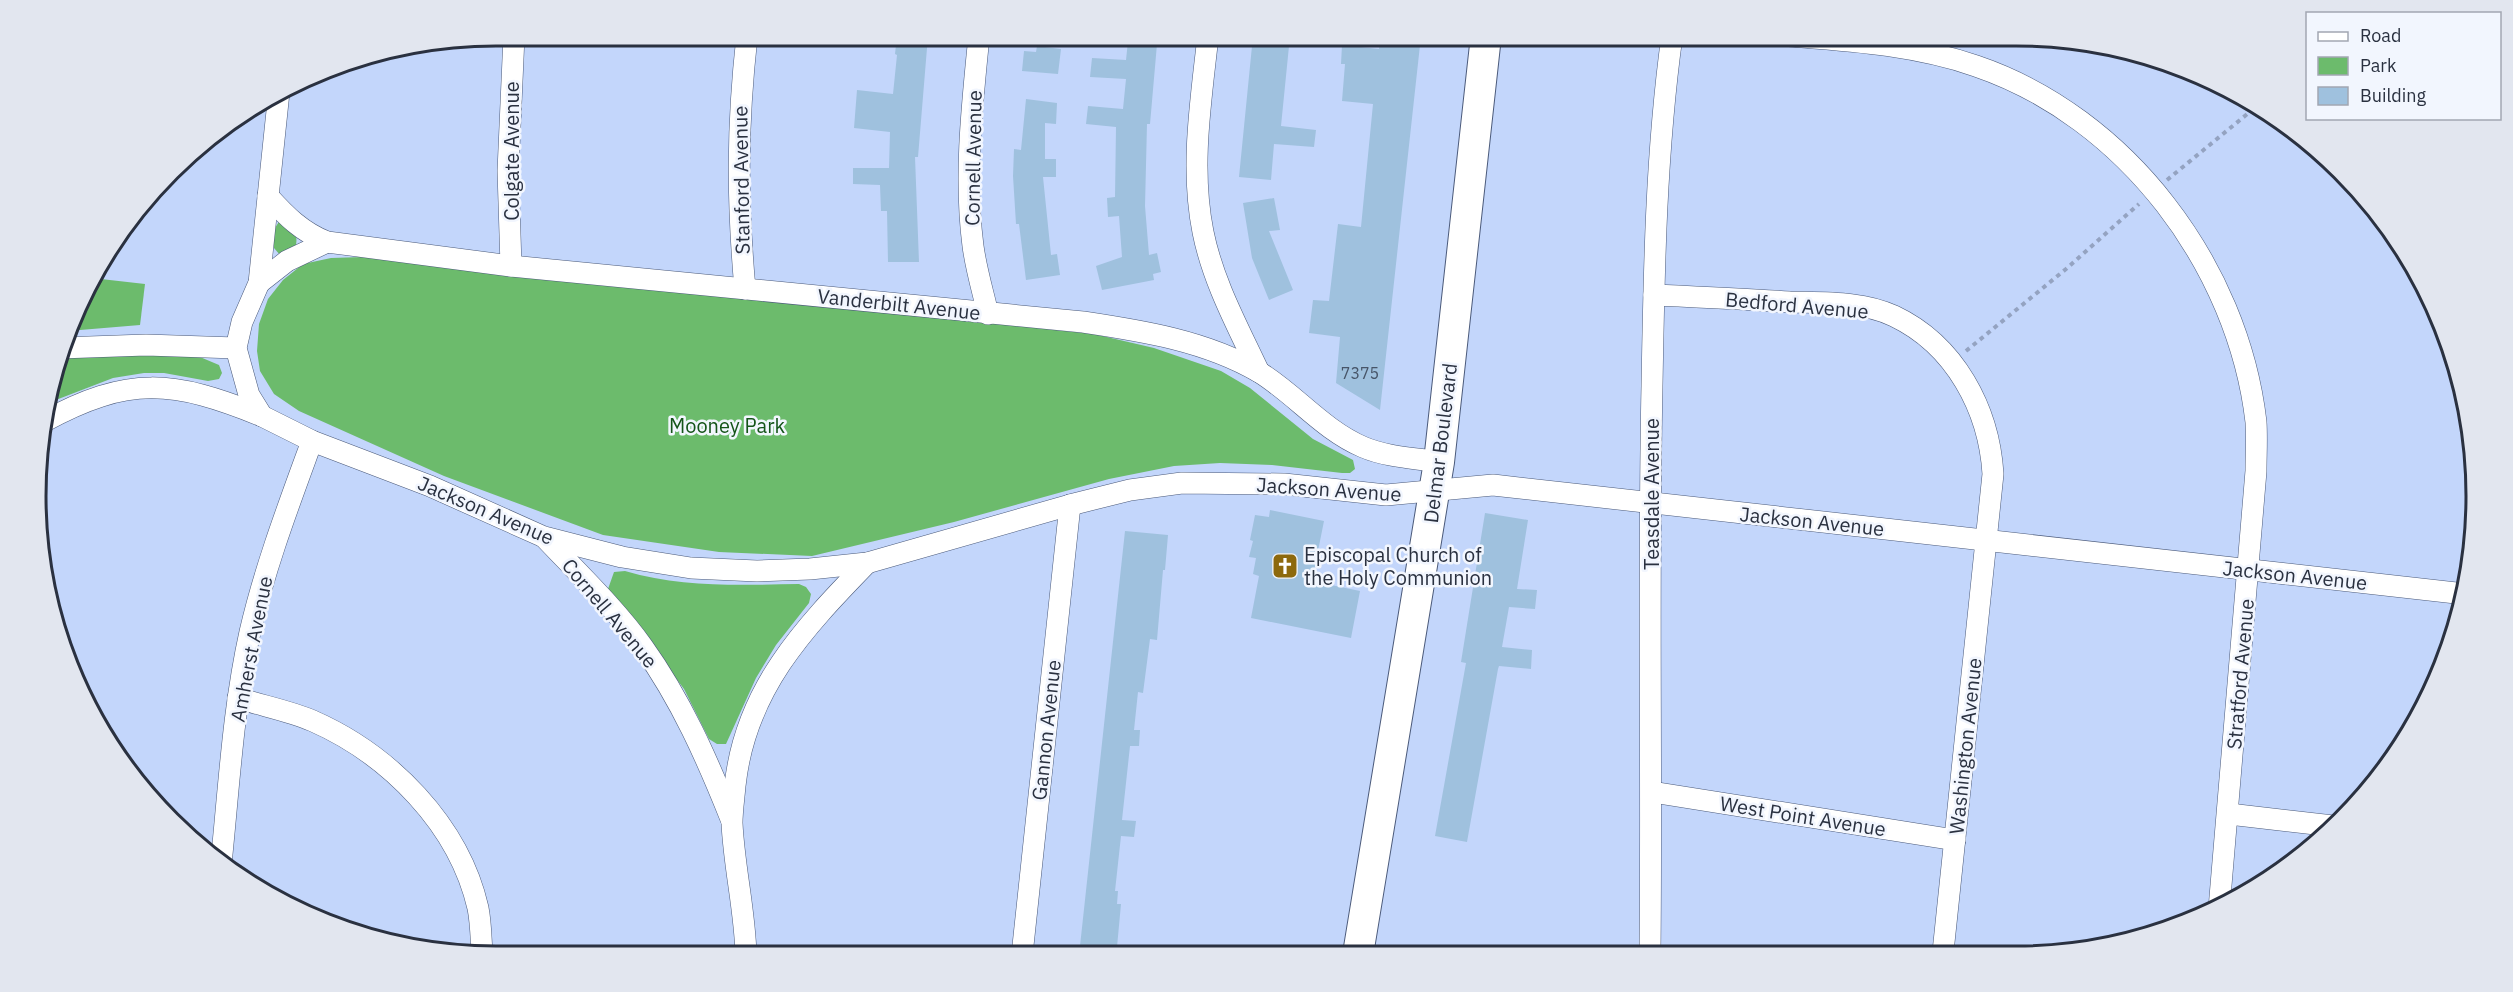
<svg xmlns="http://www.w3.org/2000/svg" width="2513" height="992" font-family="'IBM Plex Sans',sans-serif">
<rect width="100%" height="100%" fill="#c3d6fb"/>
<g fill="#6cbb6c">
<path d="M282 217C290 227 299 232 296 245L280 255 274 248 273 231Z"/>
<path d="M363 257 1094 334 1154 348 1221 371 1250 388 1313 439 1353 460 1355 469 1350 473H1342L1272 465 1220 463 1174 466 1109 479 954 522 812 556 719 552 603 535 444 476 299 411 274 394 260 371 257 351 259 324 268 299 283 280 303 264 331 258Z"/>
<path d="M92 278 145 284 140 325 68 331Z"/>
<path d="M117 352 200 357 219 365 222 373 219 379 208 381 164 373H144L113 378 48 403 58 357Z"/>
<path d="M625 571C683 588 740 585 799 584L806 587 811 594 809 603 776 645 756 678 726 744H717L709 739 684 689 608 589 614 572Z"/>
</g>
<g fill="#9fc1de">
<path d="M897 36H928L918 157H915L919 262H888L887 211H881L880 185 853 184V168H889L890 132 854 128 857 90 893 94 897 55 895 54Z"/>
<path d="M1253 36H1290L1281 126 1316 130 1314 147 1274 144 1271 180 1239 177Z"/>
<path d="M1380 36H1421L1380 410 1336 383 1340 337 1309 333 1313 300 1329 301 1338 224 1361 227 1373 104 1342 101 1345 64H1341L1342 45 1379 49Z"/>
<path d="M1128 41 1157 44 1150 124H1147L1145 206 1149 255 1157 253 1161 272 1153 274 1154 280 1102 290 1096 266 1122 257 1119 216 1108 217 1107 198 1115 197 1116 127 1086 124 1088 106 1123 109 1126 79 1090 77 1092 58 1126 60Z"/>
<path d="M1037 46 1061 49 1058 74 1022 71 1024 51 1036 52Z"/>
<path d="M1026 99 1057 103 1056 124 1045 123V159H1056V177H1043L1051 255 1057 254 1060 275 1026 280 1019 224H1016L1013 176 1014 149 1021 150Z"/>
<path d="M1274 198 1280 230 1269 231 1293 290 1269 300 1252 258 1243 203Z"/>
<path d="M1270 510 1324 521 1312 581 1360 591 1351 638 1251 618 1259 576 1253 574 1256 558 1249 557 1253 541 1250 540 1255 515 1269 517Z"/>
<path d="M1485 513 1528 520 1517 589 1537 590 1535 609 1509 607 1502 647 1532 650 1531 669 1499 666 1498 669 1467 842 1435 836 1466 663 1461 662Z"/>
<path d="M1125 531 1168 535 1165 570H1163L1157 640 1150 639 1143 693 1138 692 1134 730H1140L1139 746H1130L1122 820 1136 821 1134 837 1121 836 1115 891H1118L1117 904H1121L1117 947 1080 946Z"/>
</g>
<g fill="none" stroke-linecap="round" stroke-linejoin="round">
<g stroke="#4b5a7a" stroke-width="22">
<g id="minor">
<path d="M979 36C972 106 964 177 973 246 976 269 983 292 988 314"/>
<path d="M1208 36C1201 101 1190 167 1203 232 1213 282 1238 327 1259 372"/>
<path d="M1789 36C1852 41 1915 45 1976 66 2126 117 2238 266 2256 422 2257 438 2256 455 2256 471L2219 909"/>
<path d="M279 92 259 283 242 322 236 348 249 395 262 416 312 441 430 486 544 537 622 557 691 568 757 571 810 569 867 563 1070 505 1130 490 1182 483 1284 484 1386 495 1493 485 2465 594"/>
<path d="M268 196C286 216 302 232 327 242L511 266 1083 322C1143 331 1206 341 1259 372 1295 394 1323 430 1363 447 1386 457 1414 458 1439 462"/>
<path d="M511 266 508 171 514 36"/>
<path d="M259 283 287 261 327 242"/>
<path d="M745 289C737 199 737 126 747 36"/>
<path d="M1654 295C1699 297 1745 299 1790 302 1823 303 1863 301 1894 316 1955 345 1989 409 1993 474L1943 952"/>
<path d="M60 348 146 345 236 348"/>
<path d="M43 422C129 375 173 380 262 416"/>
<path d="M545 538C578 573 615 608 643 647 681 700 707 759 731 819"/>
<path d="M238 698C263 706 290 711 313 721 390 755 459 825 478 908 481 923 481 939 482 954"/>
<path d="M1652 792 1955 840"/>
<path d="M2229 814 2333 826"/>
<path d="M221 864C229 787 233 708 250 632 265 567 289 504 312 441"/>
<path d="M1650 953C1652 764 1648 575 1652 386 1654 269 1656 152 1672 36"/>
<path d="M746 955C745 911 734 867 732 823 732 811 734 798 735 786 745 690 803 629 867 563"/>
<path d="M1022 955 1070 505"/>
</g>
</g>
<g stroke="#4b5a7a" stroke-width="32">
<path id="secondary" d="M1358 954 1439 462 1486 36"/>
</g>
<g stroke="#94a3c1" stroke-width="4" stroke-dasharray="4.5 4.5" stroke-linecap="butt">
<path d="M2167 180 2257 106"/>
<path d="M1966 351 2066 269 2139 204"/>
</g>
<use href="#minor" stroke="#fff" stroke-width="21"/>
<use href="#secondary" stroke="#fff" stroke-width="30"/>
</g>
<defs>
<g id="church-square" transform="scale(1.35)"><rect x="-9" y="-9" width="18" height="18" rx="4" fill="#8d690c" stroke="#f2f6fe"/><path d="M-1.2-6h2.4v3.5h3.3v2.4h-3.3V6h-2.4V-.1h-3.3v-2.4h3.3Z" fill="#fff"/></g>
</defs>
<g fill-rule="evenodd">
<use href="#church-square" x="1285" y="566"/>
</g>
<g text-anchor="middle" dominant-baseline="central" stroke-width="5" stroke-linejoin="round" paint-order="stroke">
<g font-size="16" fill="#475568">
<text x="1360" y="373">7375</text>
</g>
<g font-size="20" fill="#2a3140" stroke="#f2f6fe">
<text transform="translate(511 151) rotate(-90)">Colgate Avenue</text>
<text transform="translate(973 158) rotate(-89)">Cornell Avenue</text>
<text transform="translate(741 180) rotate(-91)">Stanford Avenue</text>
<text transform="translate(899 304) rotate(6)">Vanderbilt Avenue</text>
<text transform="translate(1797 305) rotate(5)">Bedford Avenue</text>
<text transform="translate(1440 443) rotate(-83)">Delmar Boulevard</text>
<text transform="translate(1329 489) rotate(4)">Jackson Avenue</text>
<text transform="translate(1651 494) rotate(-90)">Teasdale Avenue</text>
<text transform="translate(486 510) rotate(23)">Jackson Avenue</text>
<text transform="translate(1812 521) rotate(6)">Jackson Avenue</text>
<text transform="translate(2295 575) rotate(6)">Jackson Avenue</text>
<text transform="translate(610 613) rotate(50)">Cornell Avenue</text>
<text transform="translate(251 649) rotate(-79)">Amherst Avenue</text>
<text transform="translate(2240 674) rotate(-85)">Stratford Avenue</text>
<text transform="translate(1046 730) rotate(-84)">Gannon Avenue</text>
<text transform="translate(1965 746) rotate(-84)">Washington Avenue</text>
<text transform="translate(1803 816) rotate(9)">West Point Avenue</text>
</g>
<g font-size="20" fill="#155519" stroke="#f2f6fe">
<text x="727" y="425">Mooney Park</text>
</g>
<g font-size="20" fill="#2a3140" stroke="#f2f6fe" text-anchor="start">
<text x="1304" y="554">Episcopal Church of<tspan x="1304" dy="23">the Holy Communion</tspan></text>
</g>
</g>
<path d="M0 0H2513V992H0ZM496 46H2016A450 450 0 0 1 2466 496V496A450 450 0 0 1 2016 946H496A450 450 0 0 1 46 496V496A450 450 0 0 1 496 46Z" fill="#e2e6ef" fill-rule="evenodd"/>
<path fill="none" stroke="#2a3140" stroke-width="3" d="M496 46H2016A450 450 0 0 1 2466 496V496A450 450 0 0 1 2016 946H496A450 450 0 0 1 46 496V496A450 450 0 0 1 496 46Z"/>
<rect x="2306" y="12" width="195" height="108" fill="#f2f6fe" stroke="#a2a7b2" stroke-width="1.5"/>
<rect x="2318" y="32" width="30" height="9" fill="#ffffff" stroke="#a2a7b2" stroke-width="1.5"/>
<text x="2360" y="42" font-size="18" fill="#2a3140">Road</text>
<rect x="2318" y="57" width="30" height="18" fill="#6cbb6c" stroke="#a2a7b2" stroke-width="1.5"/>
<text x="2360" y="72" font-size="18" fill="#2a3140">Park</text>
<rect x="2318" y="87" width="30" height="18" fill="#9fc1de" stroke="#a2a7b2" stroke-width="1.5"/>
<text x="2360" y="102" font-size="18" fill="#2a3140">Building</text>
</svg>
